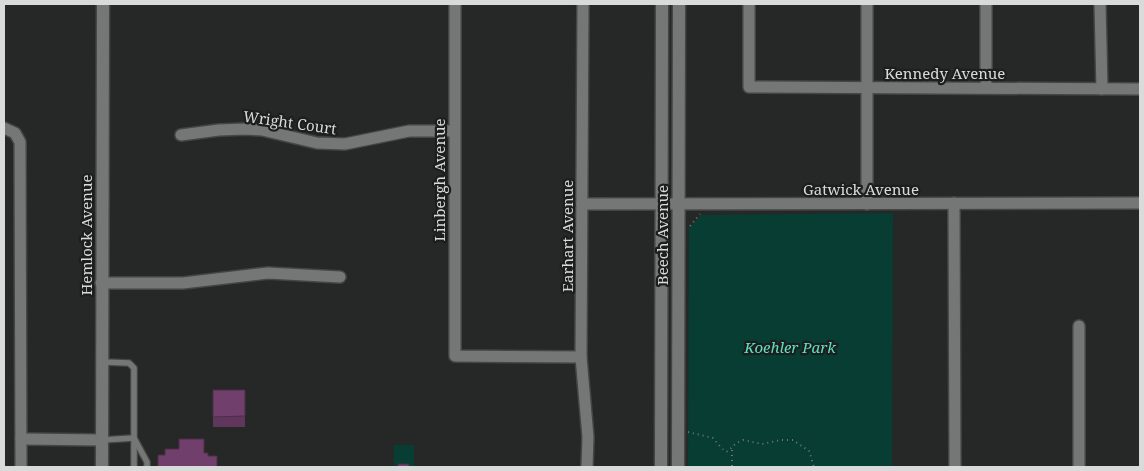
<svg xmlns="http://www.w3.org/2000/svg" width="1144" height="471" font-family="'Noto Serif',serif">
<rect width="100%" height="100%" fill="#252827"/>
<g fill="#073d32">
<path d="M893 213 892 467H688L689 228 701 215Z"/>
<rect x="394" y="445" width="20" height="22"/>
</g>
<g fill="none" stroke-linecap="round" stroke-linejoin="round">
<g stroke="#434645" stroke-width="8">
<g id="service">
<path d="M103 362 129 363 134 368V467"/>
<path d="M102 440 134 438 147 462V467"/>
</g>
</g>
<g stroke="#434645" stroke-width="14">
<g id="minor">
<path d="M455 4V356L581 357"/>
<path d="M583 4 581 357 588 437 587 467"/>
<path d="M749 4V87L1140 89"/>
<path d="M986 4V88"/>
<path d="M1100 4 1102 89"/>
<path d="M4 128 15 133 20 142 21 467"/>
<path d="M181 135 219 130 246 129 262 130 317 143 345 144 409 131H454"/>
<path d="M954 203 955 467"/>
<path d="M582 204 1140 203"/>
<path d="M867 204V4"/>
<path d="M101 283H183L268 273 340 277"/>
<path d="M21 439 102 440"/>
<path d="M1079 467V326"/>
</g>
</g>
<g stroke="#434645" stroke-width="15">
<path id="tertiary" d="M102 467 103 4"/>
</g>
<g stroke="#434645" stroke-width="15">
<g id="secondary">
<path d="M661 467 662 4"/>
<path d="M678 467 679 4"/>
</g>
</g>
<g stroke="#747776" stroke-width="2" stroke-dasharray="1 4" stroke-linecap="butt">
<path d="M690 226 700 214"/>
<path d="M688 432 713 438C733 462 723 448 743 440L762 444 781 440H793L809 451 814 467"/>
<path d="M732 450V467"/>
</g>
<use href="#service" stroke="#747776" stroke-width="5.5"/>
<use href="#minor" stroke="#747776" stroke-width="11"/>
<use href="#tertiary" stroke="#747776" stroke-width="12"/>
<use href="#secondary" stroke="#747776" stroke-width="12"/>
</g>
<rect fill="#60365c" x="213" y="390" width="32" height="37"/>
<g fill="#703f6b" stroke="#4e2c4b">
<path d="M213 390H245V416L213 417Z"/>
<path d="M179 439H204V453H208V456H217V467H158V455H165V449H179Z"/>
<rect x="398" y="464" width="11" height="3"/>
</g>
<g text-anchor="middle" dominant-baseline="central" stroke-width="4.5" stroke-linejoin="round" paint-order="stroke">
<g font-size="15" fill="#d9dbda" stroke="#1c1f1e">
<text x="945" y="73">Kennedy Avenue</text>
<text transform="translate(290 122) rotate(8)">Wright Court</text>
<text transform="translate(439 180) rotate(-90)">Linbergh Avenue</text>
<text x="861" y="189">Gatwick Avenue</text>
<text transform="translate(86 235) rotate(-90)">Hemlock Avenue</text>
<text transform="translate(662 235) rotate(-90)">Beech Avenue</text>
<text transform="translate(567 236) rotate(-90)">Earhart Avenue</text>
</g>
<g font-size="15" font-style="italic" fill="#5ee1c3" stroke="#1c1f1e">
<text x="790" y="347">Koehler Park</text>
</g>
</g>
<rect width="1144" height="471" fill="none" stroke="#d9dbda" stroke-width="10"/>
</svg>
